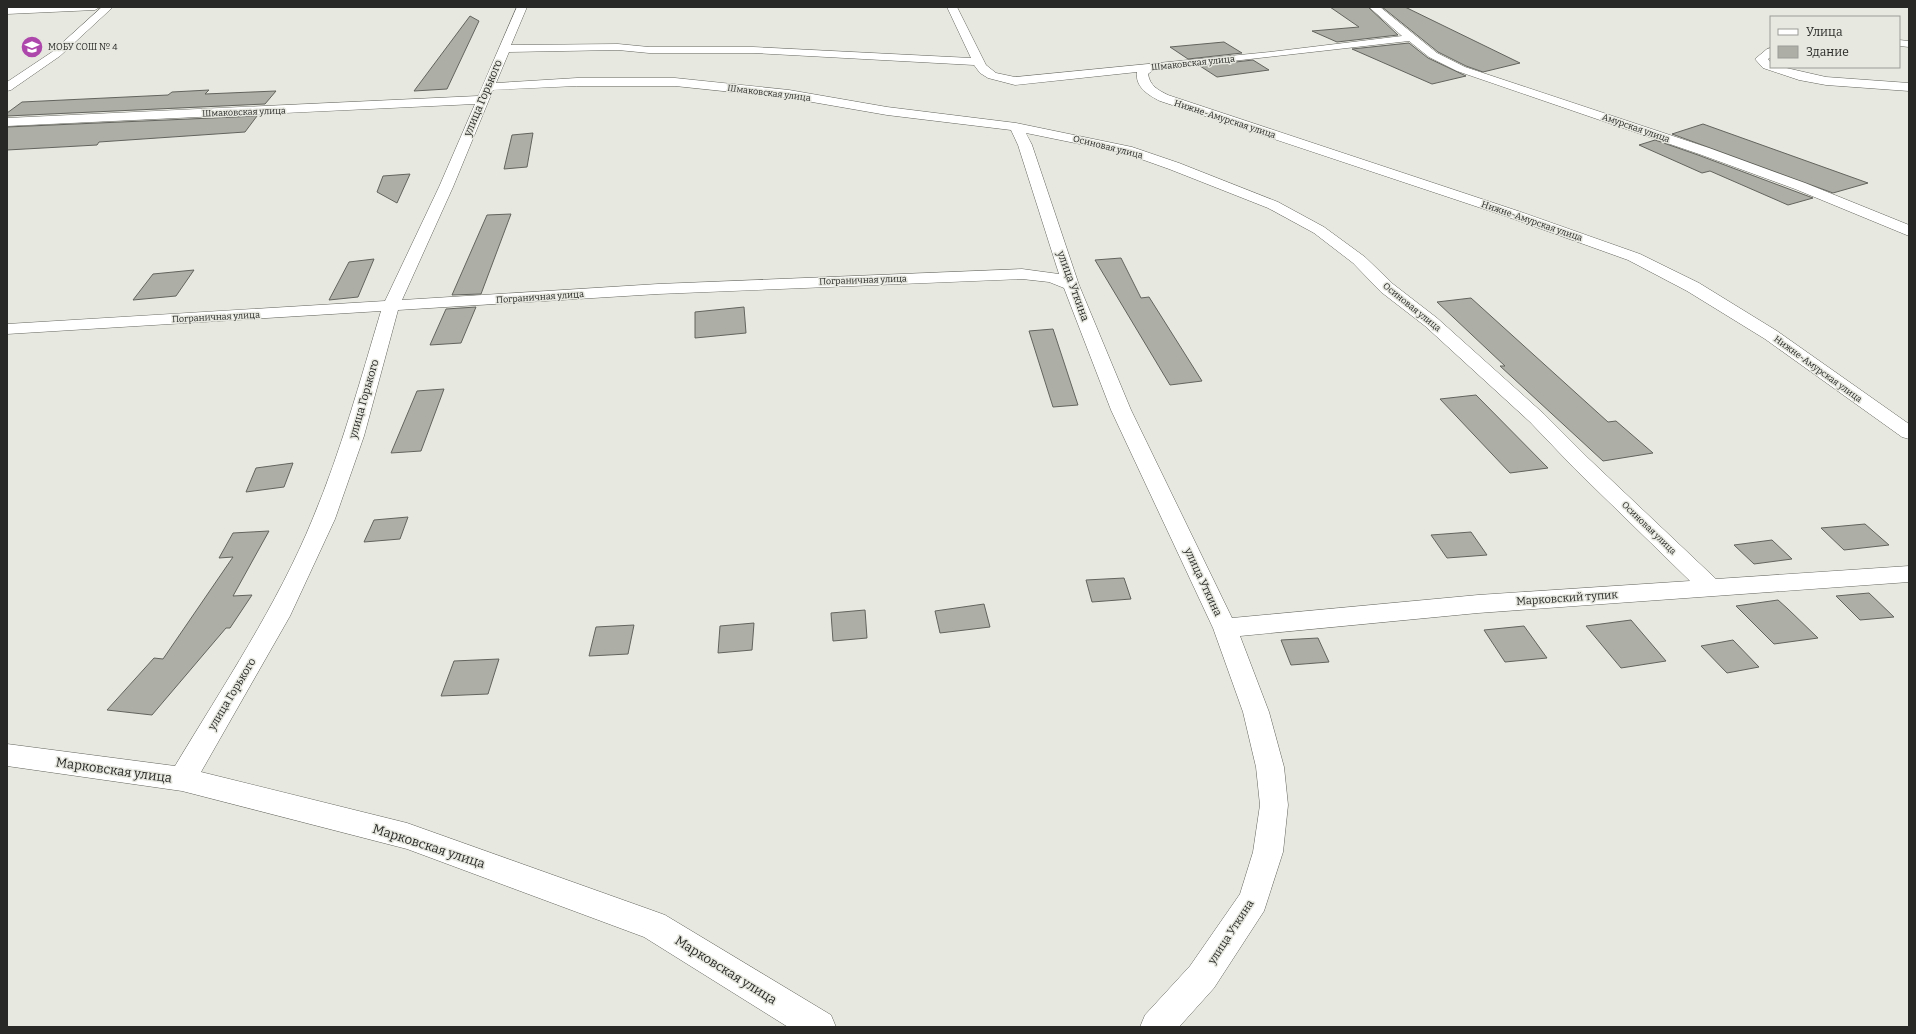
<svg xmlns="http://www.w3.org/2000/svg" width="1916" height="1034" font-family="Bitter,serif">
<rect width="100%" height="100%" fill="#e7e8e0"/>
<g fill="#adaea6" stroke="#63645d">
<path d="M1330 7H1368L1398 35 1337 42 1312 31 1359 27Z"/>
<path d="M1382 7H1405L1520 63 1483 72 1466 66 1438 52Z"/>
<path d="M470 16 479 21 447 89 414 91Z"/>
<path d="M1224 42 1242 53 1188 59 1170 47Z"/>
<path d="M1409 43 1428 58 1466 76 1432 84 1352 49Z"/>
<path d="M1253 60 1269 70 1217 77 1200 66Z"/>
<path d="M209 90 205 94 276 91 265 104 7 116V113L22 102 168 95 172 92Z"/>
<path d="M257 116 245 132 99 142 97 145 7 150V127Z"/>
<path d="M1703 124 1868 183 1833 193 1672 134Z"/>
<path d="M533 133 527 167 504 169 512 135Z"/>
<path d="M1655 140 1698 155 1813 198 1788 205 1710 171 1702 173 1639 145Z"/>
<path d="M410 174 397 203 377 192 383 176Z"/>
<path d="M511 214 481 294 452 295 487 215Z"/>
<path d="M1121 258 1141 298 1149 297 1202 381 1170 385 1095 260Z"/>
<path d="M374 259 358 297 329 300 349 262Z"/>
<path d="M194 270 176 296 133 300 153 274Z"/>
<path d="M1471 298 1608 422 1616 421 1653 453 1603 461 1500 366H1505L1437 302Z"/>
<path d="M476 307 461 343 430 345 446 309Z"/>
<path d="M744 307 746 333 695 338V312Z"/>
<path d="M1053 329 1078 405 1053 407 1029 331Z"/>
<path d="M444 389 421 451 391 453 417 391Z"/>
<path d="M1476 395 1548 468 1510 473 1440 399Z"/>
<path d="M293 463 284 487 246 492 256 468Z"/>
<path d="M408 517 400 539 364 542 374 520Z"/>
<path d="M1865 524 1889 545 1844 550 1821 528Z"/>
<path d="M269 531 233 596 252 595 230 628H226L152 715 107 710 154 658 163 659 233 557 219 558 233 533Z"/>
<path d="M1471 532 1487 555 1447 558 1431 535Z"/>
<path d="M1772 540 1792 559 1754 564 1734 545Z"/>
<path d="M1124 578 1131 599 1092 602 1086 580Z"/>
<path d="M1869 593 1894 617 1860 620 1836 596Z"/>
<path d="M1778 600 1788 609 1818 638 1774 644 1736 606Z"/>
<path d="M984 604 990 627 940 633 935 611Z"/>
<path d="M865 610 867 638 833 641 831 613Z"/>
<path d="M1631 620 1666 661 1621 668 1586 626Z"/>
<path d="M754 623 752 650 718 653 720 626Z"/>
<path d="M634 625 628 654 589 656 596 627Z"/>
<path d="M1524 626 1547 658 1505 662 1484 630Z"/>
<path d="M1318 638 1329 662 1291 665 1281 640Z"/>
<path d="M1733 640 1759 667 1727 673 1701 646Z"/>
<path d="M499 659 488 694 441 696 454 661Z"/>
</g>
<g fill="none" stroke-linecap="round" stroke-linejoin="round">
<g stroke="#63645d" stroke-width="1">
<g id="minor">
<path d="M27 7H100L95 10 7 14V8Z"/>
<path d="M102 7H113L60 56 11 90 7 91V82L52 52Z"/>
<path d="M517 7H527L511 45 618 44 649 47H753L971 58 947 7H957L986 65 996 73 1015 77 1270 52 1402 36 1369 7H1380L1437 53 1465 67 1709 148 1805 183 1909 225V236L1795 189 1699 154 1457 71 1429 57 1409 41 1153 70 1148 74C1150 86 1158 90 1168 95L1518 211 1640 254 1699 283 1777 331 1909 424V439L1902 437 1765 339 1687 291 1628 260 1508 217 1160 101C1148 95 1135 87 1137 72L1015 85 988 78 980 73 974 65 753 53H649L618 50 509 52 496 83 577 78H675L789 90 887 107 1016 123 1132 147 1179 163 1278 202 1324 227 1365 257 1393 284 1437 318 1544 414 1588 458 1716 579 1909 566V582L1478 613 1240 636 1269 712 1284 767 1288 805 1283 852 1264 911 1214 988 1179 1027H1140L1145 1015 1190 966 1240 894 1253 852 1260 805 1256 767 1243 712 1213 628 1111 410 1064 288 1049 282 1022 279 658 294 398 310 364 436 335 519 290 616 201 772 407 823 654 911 665 915 831 1015 836 1027H788L644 937 407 849 182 791 7 766V744L175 766C223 686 278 604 313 518 341 451 360 381 381 311L7 334V324L385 301 439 187 475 104 7 126V118L478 96ZM577 86H675L789 98 887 115 1011 130 1018 145 1059 274 1022 269 658 284 402 300 453 187 493 90ZM1026 133 1124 153 1169 169 1268 208 1314 233 1353 263 1381 292 1425 326 1530 422 1574 468 1690 581 1478 595 1232 618 1131 410 1079 285 1032 145Z"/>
<path d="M1899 40 1909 41V47L1899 46Z"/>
<path d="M1771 48V57L1768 59 1771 63V67H1782L1826 77 1909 83V91L1826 85 1799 80 1763 68 1755 59 1767 49Z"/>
</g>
</g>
<use href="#minor" fill="#fff" fill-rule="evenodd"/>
</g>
<defs>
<g id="school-disc" transform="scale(1.15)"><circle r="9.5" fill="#ae47ab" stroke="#e7e8e0"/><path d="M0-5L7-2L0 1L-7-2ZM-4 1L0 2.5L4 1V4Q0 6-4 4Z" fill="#fff"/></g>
</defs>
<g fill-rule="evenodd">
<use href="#school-disc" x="32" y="47"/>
</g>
<g text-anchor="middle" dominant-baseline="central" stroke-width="3" stroke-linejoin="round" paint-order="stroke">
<g font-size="9" fill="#282926" stroke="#e7e8e0" text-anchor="start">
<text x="48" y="47">МОБУ СОШ № 4</text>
</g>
<g font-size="9" fill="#282926" stroke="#e7e8e0">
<text transform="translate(1193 63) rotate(-6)">Шмаковская улица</text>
<text transform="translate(769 93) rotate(7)">Шмаковская улица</text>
<text transform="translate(244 112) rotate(-2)">Шмаковская улица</text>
<text transform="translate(1225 119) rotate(18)">Нижне-Амурская улица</text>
<text transform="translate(1636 128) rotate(19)">Амурская улица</text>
<text transform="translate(1108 147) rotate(14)">Осиновая улица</text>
<text transform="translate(1532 221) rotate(19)">Нижне-Амурская улица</text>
<text transform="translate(863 280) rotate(-2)">Пограничная улица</text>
<text transform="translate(540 297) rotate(-4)">Пограничная улица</text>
<text transform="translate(1412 307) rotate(39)">Осиновая улица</text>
<text transform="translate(216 317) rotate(-3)">Пограничная улица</text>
<text transform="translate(1818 369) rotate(36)">Нижне-Амурская улица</text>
<text transform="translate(1649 528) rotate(44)">Осиновая улица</text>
</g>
<g font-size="11" fill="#282926" stroke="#e7e8e0">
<text transform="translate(483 98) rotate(-67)">улица Горького</text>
<text transform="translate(1073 286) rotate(70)">улица Уткина</text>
<text transform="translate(364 399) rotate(-74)">улица Горького</text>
<text transform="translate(1203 582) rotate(65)">улица Уткина</text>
<text transform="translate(1567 598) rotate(-4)">Марковский тупик</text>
<text transform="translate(232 694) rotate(-59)">улица Горького</text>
<text transform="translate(1231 932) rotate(-57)">улица Уткина</text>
</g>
<g font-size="13" fill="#282926" stroke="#e7e8e0">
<text transform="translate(114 770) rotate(8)">Марковская улица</text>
<text transform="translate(429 846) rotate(18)">Марковская улица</text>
<text transform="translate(726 970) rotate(32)">Марковская улица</text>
</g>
</g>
<rect width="1916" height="1034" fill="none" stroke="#282926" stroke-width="16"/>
<rect x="1770" y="16" width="130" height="52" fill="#e7e8e0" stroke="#9b9c96"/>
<rect x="1778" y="29" width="20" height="6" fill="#ffffff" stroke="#9b9c96"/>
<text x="1806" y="36" font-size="12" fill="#282926">Улица</text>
<rect x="1778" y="46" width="20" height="12" fill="#adaea6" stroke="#9b9c96"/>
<text x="1806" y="56" font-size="12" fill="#282926">Здание</text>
</svg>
